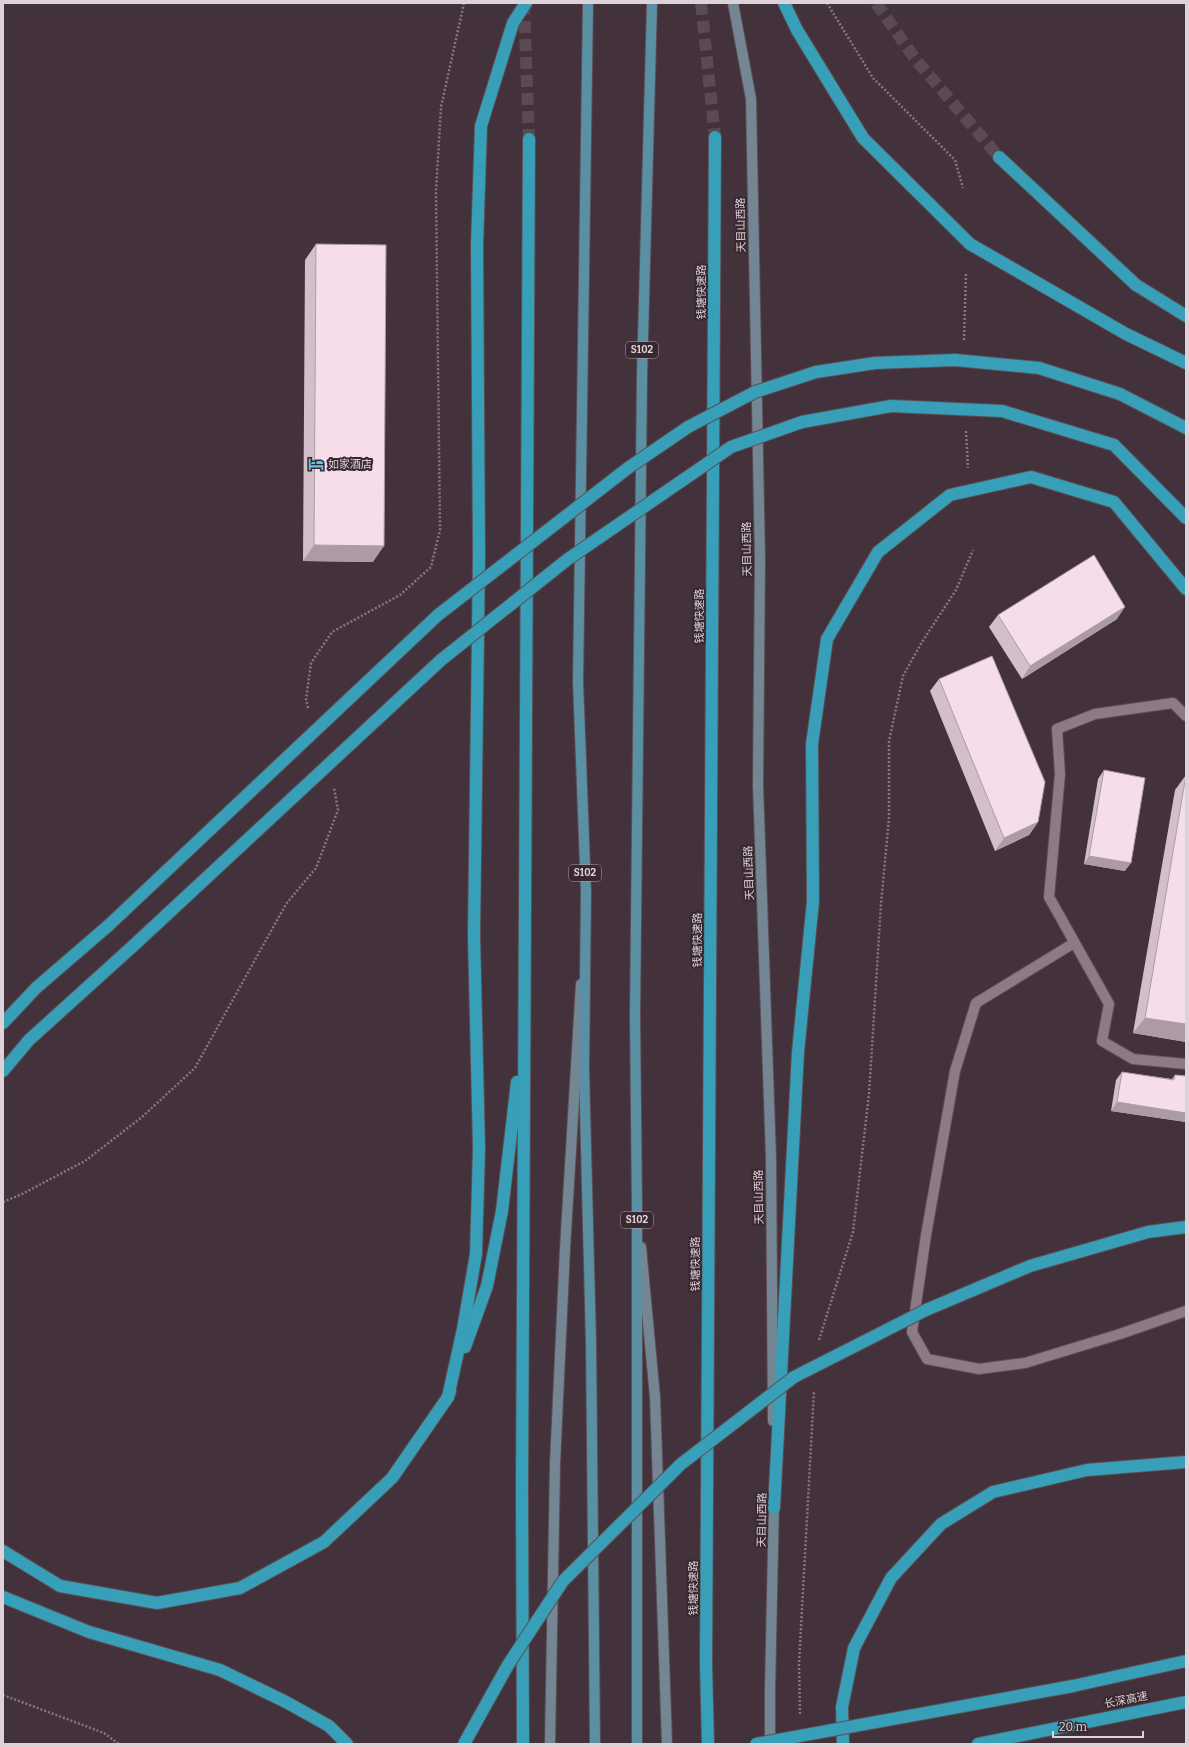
<svg xmlns="http://www.w3.org/2000/svg" width="1189" height="1747" font-family="Bitter,'Noto Sans SC',serif">
<rect width="100%" height="100%" fill="#43323b"/>
<g fill="none" stroke-linecap="round" stroke-linejoin="round">
<g stroke="#5a4a52" stroke-width="12" stroke-dasharray="12 6" stroke-linecap="butt">
<path d="M524 3 529 139"/>
<path d="M701 3 715 137"/>
<path d="M876 3 916 60 999 157"/>
</g>
<g stroke="#5b4e55" stroke-width="12">
<g id="lane">
<path d="M1186 716 1173 703 1095 714 1057 729 1060 774 1049 897 1109 1004 1102 1041 1133 1059 1186 1064"/>
<path d="M1074 943 976 1003 955 1071 926 1235 912 1332 927 1359 979 1369 1025 1363 1120 1334 1186 1311"/>
</g>
</g>
<g stroke="#5b4e55" stroke-width="12">
<g id="secondary">
<path d="M733 3 751 99 760 559 758 785 771 1158 773 1421"/>
<path d="M641 1247 655 1397 667 1744"/>
<path d="M550 1744 555 1464 565 1249 581 984"/>
<path d="M770 1744V1690L774 1501"/>
</g>
</g>
<g stroke="#5b4e55" stroke-width="12">
<g id="primary">
<path d="M588 3 578 681 586 892 584 1069 591 1343 595 1744"/>
<path d="M637 1744V1208L635 1015 642 376 652 3"/>
</g>
</g>
<g stroke="#5b4e55" stroke-width="14">
<g id="highway">
<path d="M784 3 797 30 863 138 970 244 1126 334 1186 363"/>
<path d="M999 157 1136 285 1186 316"/>
<path d="M1120 394 1186 428"/>
<path d="M1114 445 1186 518"/>
<path d="M3 1023 36 988 109 925"/>
<path d="M3 1071 29 1040 133 946"/>
<path d="M465 1347 487 1286 502 1211 517 1082"/>
<path d="M448 1397 463 1329 476 1254 479 1148 474 936 479 555 477 245 481 126 513 23 526 3"/>
<path d="M774 1508 798 1052 813 901 812 744 827 639 878 552 950 495 1031 477 1114 502 1186 589"/>
<path d="M3 1551 60 1586 157 1603 240 1588 324 1542 392 1478 448 1397 450 1391"/>
<path d="M3 1597 89 1632 220 1670 286 1702 329 1726 347 1744"/>
<path d="M523 1744 522 1489 529 139"/>
<path d="M708 1744 706 1664 715 137"/>
<path d="M843 1744 842 1707 854 1648 891 1578 941 1524 993 1492 1087 1470 1186 1462"/>
<path d="M978 1744 1186 1702"/>
</g>
</g>
<g stroke="#86777f" stroke-width="2.5" stroke-dasharray="2 2" stroke-linecap="butt">
<path d="M827 3 873 78 955 160 963 188"/>
<path d="M964 340 966 273"/>
<path d="M966 431 968 468"/>
<path d="M308 708 306 699 311 663 332 632 400 595 431 567 440 530 436 191 441 107 464 3"/>
<path d="M3 1202 22 1194 85 1161 142 1117 195 1068 286 904 316 868 338 810 334 788"/>
<path d="M819 1340 853 1232 869 1094 881 904 889 818V741L903 676 922 642 956 590 973 550"/>
<path d="M3 1695 104 1733 119 1744"/>
<path d="M800 1714 799 1663 814 1391"/>
</g>
<use href="#lane" stroke="#8e7a84" stroke-width="10"/>
<use href="#secondary" stroke="#748593" stroke-width="10"/>
<use href="#primary" stroke="#5a90a3" stroke-width="10"/>
<use href="#highway" stroke="#379fb7" stroke-width="12"/>
<g stroke="#5b4e55" stroke-width="14" stroke-linecap="butt">
<g id="highway-bridge">
<path d="M109 925 438 615 628 468 688 427 755 392 816 372 875 363 955 360 1039 368 1120 394"/>
<path d="M133 946 441 660 568 559 731 447 802 422 891 406 1002 411 1114 445"/>
<path d="M464 1744 508 1665 563 1581 681 1464 794 1377 926 1310 1030 1266 1148 1232 1186 1227"/>
<path d="M756 1744 1073 1686 1186 1661"/>
</g>
</g>
<use href="#highway-bridge" stroke="#379fb7" stroke-width="12"/>
</g>
<g fill="#d3bfc9">
<path d="M316 244 373 562 303 561 305 260Z"/>
<path d="M998 615 1117 619 1022 679 989 627Z"/>
<path d="M939 679 1038 822 1029 835 995 851 930 691Z"/>
<path d="M1104 770 1125 871 1084 864 1098 779Z"/>
<path d="M1186 775V1042L1133 1033 1175 790Z"/>
<path d="M1122 1072 1172 1079 1175 1075 1186 1076V1122L1111 1111 1116 1080Z"/>
</g>
<g fill="#ac9ba4">
<path d="M314 545 384 546 373 562 303 561Z"/>
<path d="M1125 607 1117 619 1022 679 1030 666Z"/>
<path d="M1038 822 1029 835 995 851 1004 838Z"/>
<path d="M1089 856 1131 863 1125 871 1084 864Z"/>
<path d="M1145 1018 1186 1024V1042L1133 1033Z"/>
<path d="M1117 1102 1186 1113V1122L1111 1111Z"/>
</g>
<g fill="#f5deea" stroke="#ac9ba4">
<path d="M316 244 386 245 384 546 314 545Z"/>
<path d="M1094 555 1125 607 1030 666 998 615Z"/>
<path d="M992 656 1045 782 1038 822 1004 838 939 679Z"/>
<path d="M1104 770 1145 778 1131 863 1089 856Z"/>
<path d="M1186 775V1024L1145 1018Z"/>
<path d="M1122 1072 1174 1080 1175 1075 1186 1076V1113L1117 1102Z"/>
</g>
<defs>
<g id="hotel-bare" transform="scale(1.2)"><path d="M-6-4.5h1.5V1H6V5H4.5V3h-9V5H-6ZM-4 0a1.8 1.8 0 1 1 3.6 0ZM.5 0V-2.5h3Q6-2.5 6 0Z" fill="#58c9e4" stroke="#392831" stroke-width="2.5" paint-order="stroke"/></g>
</defs>
<g fill-rule="evenodd">
<use href="#hotel-bare" x="316" y="464"/>
</g>
<g text-anchor="middle" dominant-baseline="central" stroke-width="4" stroke-linejoin="round" paint-order="stroke">
<g fill="#392831" stroke="#ac9fa5" stroke-width="1">
<rect x="626" y="342" width="32" height="16" rx="3"/>
<rect x="569" y="865" width="32" height="16" rx="3"/>
<rect x="621" y="1212" width="32" height="16" rx="3"/>
</g>
<g font-size="10" font-weight="bold" fill="#ddd2d7">
<text x="642" y="350">S102</text>
<text x="585" y="873">S102</text>
<text x="637" y="1220">S102</text>
</g>
<g font-size="11" fill="#ddd2d7" stroke="#392831">
<text transform="translate(741 225) rotate(-91)">天目山西路</text>
<text transform="translate(701 292) rotate(-90)">钱塘快速路</text>
<text transform="translate(747 549) rotate(-91)">天目山西路</text>
<text transform="translate(699 616) rotate(-90)">钱塘快速路</text>
<text transform="translate(749 873) rotate(-92)">天目山西路</text>
<text transform="translate(697 940) rotate(-90)">钱塘快速路</text>
<text transform="translate(759 1197) rotate(-91)">天目山西路</text>
<text transform="translate(695 1264) rotate(-90)">钱塘快速路</text>
<text transform="translate(762 1520) rotate(-89)">天目山西路</text>
<text transform="translate(693 1588) rotate(-90)">钱塘快速路</text>
<text transform="translate(1126 1700) rotate(-11)">长深高速</text>
</g>
<g font-size="11" fill="#ddd2d7" stroke="#392831" text-anchor="start">
<text x="328" y="464">如家酒店</text>
</g>
</g>
<rect width="1189" height="1747" fill="none" stroke="#ddd2d7" stroke-width="8"/>
<path d="M1053 1731v6h90v-6" fill="none" stroke="#ddd2d7" stroke-width="2"/>
<text x="1059" y="1731" font-size="12" fill="#ddd2d7" stroke="#392831" stroke-width="3" paint-order="stroke">20 m</text>
</svg>
